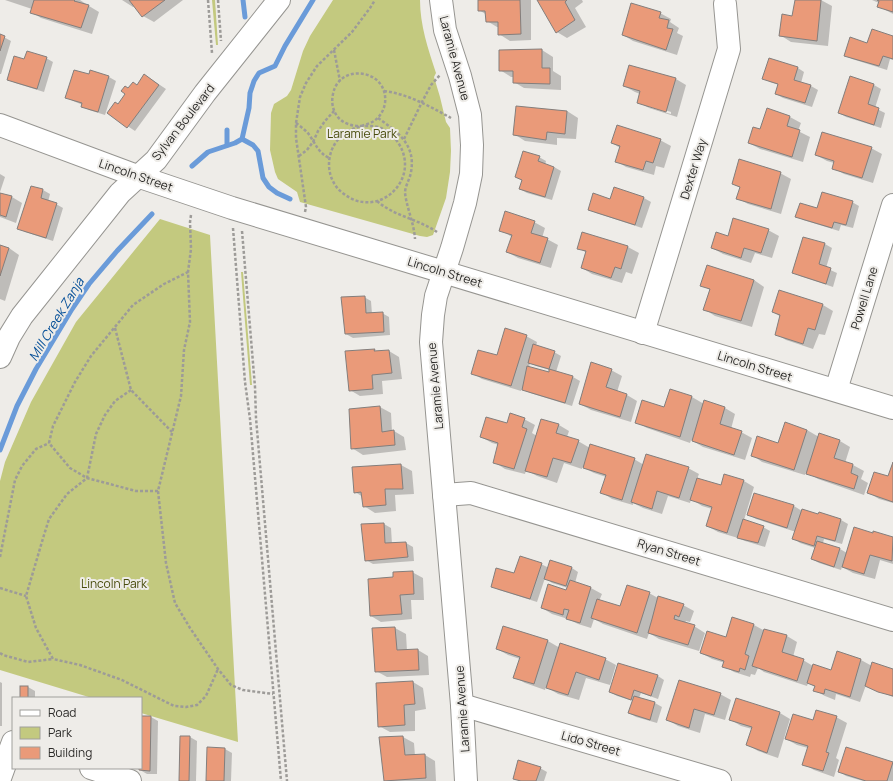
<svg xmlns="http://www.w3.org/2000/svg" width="893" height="781" font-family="Manrope,sans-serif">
<rect width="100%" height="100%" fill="#eeece8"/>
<g fill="#c3c97f">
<path d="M212 0H215L218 45H216Z"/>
<path d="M333 0H420C420 25 428 49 436 73L434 77 440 97 446 122 450 128 451 151 450 172 446 198 433 235 427 237 420 236 300 202 297 192 278 179 275 172 270 150 271 113 274 104 287 96 291 90 303 51 310 36Z"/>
<path d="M160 219 210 235 238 742 141 713V698H92L0 670V481L5 462 31 402 76 322Z"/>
<path d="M241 272H243L252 385H250Z"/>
</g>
<g fill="#0003" fill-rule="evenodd">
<path d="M5 0H80L86 4V5L89 6 99 12 92 34 41 18 31 12 32 9Z"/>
<path d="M122 0H183L154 22 143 16 135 6 133 7Z"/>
<path d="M479 0H531V40L510 41 499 34V27H497L487 21V15L479 10Z"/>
<path d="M538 0H582L583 2 575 8 586 27 567 38 557 32Z"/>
<path d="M796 0H821L832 6 828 46 791 42 780 35 793 17Z"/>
<path d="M872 0H893V14L878 6 879 3Z"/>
<path d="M660 13 671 19 670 22 679 28 677 33 683 36 677 55 633 41 623 35Z"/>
<path d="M0 35 11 41 1 74H0Z"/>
<path d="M893 37V60L890 59 887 70 852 59 845 55 868 44Z"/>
<path d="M542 50 553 57V71L561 76V90L524 88 514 82V77H511L500 70Z"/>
<path d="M46 58 53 62 44 92 15 83 8 79 24 60Z"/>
<path d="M630 66 676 79 686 85 677 117 649 108 638 102 640 94 635 92 624 86ZM648 105 671 112V114L648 107Z"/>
<path d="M798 68 804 72 801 83 811 86 818 90 812 107 783 98 776 94 779 85 770 82 763 78Z"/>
<path d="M91 71 109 77 116 81 105 115 89 110 82 106 83 105 73 101 66 97 89 76Z"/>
<path d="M145 75 166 89 135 131 108 113 119 105 129 89 137 85Z"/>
<path d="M874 85 881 89 875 108 885 113 881 128 846 117 839 113Z"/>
<path d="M517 107 567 111 578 118 576 139 557 138V145L525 141 514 134Z"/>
<path d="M767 109 790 117 801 123 798 131 810 137 803 162 760 149 749 143 761 131Z"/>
<path d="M660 140 671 146 664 168 656 166 654 175 626 167 616 161 620 148 612 143Z"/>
<path d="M871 148 882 154 873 183 844 174 833 168 834 163 827 161 816 155Z"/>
<path d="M539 157 546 161 545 165 554 167 561 171 552 200 527 193 520 189 523 181 516 177Z"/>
<path d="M780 173 791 179 781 214 748 204 737 198 741 188 733 184Z"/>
<path d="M0 174 5 177 0 192Z"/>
<path d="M43 190 50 194 48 202 56 204 63 208 53 241 25 232 18 228Z"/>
<path d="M0 194 12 197 22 203 16 223 0 217Z"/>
<path d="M644 198 651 202 642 228 596 213 589 209 610 200Z"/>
<path d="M852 202 859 206 853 228 841 225 839 231 803 220 797 216 818 209Z"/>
<path d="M534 222 545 228 542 238 547 239 558 245 551 268 518 258 507 252 512 237 500 230Z"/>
<path d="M768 230 779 236 772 258 755 253 751 263 723 254 712 248 728 237Z"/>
<path d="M582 233 628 247 639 253 632 274 626 272 622 283 592 274 582 268 587 253 578 248Z"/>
<path d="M804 238 825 244 832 248 826 268 837 273 833 287 800 276 793 272Z"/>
<path d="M0 246 9 248 19 255 5 301 0 299Z"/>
<path d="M754 280 764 287 752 327 715 316 704 309 710 290 702 285Z"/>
<path d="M779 292 823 305 833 311 825 335 819 334 813 349 786 340 776 334 781 317 773 312Z"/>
<path d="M364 297 371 301 372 314 382 313 389 317 390 335 353 338 346 334Z"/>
<path d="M526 336 537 342 536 346 554 352 561 356 556 372 573 377 580 381 572 406 530 393 522 389 521 391 482 379 472 373 497 357ZM530 363 536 366 550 370V374L529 367Z"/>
<path d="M374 350 378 352 389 351 399 357 402 379 382 381 383 394 360 396 350 390Z"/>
<path d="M611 370 622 376 617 392 627 395 637 401 631 422 591 410 580 404Z"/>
<path d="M671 390 692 397 704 404 705 401 725 408 735 414 731 429 741 432 752 438 745 460 703 447 691 440 690 443 647 428 636 422 665 408Z"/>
<path d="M380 407 391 413 392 432 394 431 404 437 406 450 363 455 352 448 350 410Z"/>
<path d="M524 419 535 425 532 433 537 436 559 425 569 431 567 437 578 441 590 448 634 459 644 465 688 468 699 474 697 479 721 487 744 481 754 487 744 520 763 527 770 531 765 547 745 541 738 538 718 532 707 526 712 509 702 506 691 499 690 503 668 496 662 514 643 508 633 503V505L612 499 601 492 606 477 594 473 582 467V469L564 463 557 483 537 476 526 470 525 474 505 469 494 462 499 445 492 443 481 437 508 425Z"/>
<path d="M807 430 819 437 840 441 850 447 845 463 853 465 864 471 861 479 868 483 864 495 818 479 806 472 805 475 762 462 752 455 779 444Z"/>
<path d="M401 465 412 471 414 494 395 495 396 511 375 513 364 506 363 497 355 492 353 468Z"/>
<path d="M893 465V503L879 499 869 493 889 478Z"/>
<path d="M755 494 794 506 802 511 819 515 820 513 841 520 848 524 842 544 824 539 823 543 840 549 847 553 873 534 874 532 893 538V564L880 560 875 579 853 573 842 567 841 570 819 563 812 559 815 548 800 543 794 539 796 532 756 519 749 515Z"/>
<path d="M384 524 391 528 392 544 406 543 413 547 414 561 373 564 366 560Z"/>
<path d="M541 564 549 568H572L578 572 575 583 591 588 602 594 599 601 621 608 649 593 658 598 683 605 694 611 690 622 686 621 685 623 694 626 705 633 699 651 659 639 649 633 647 639 603 624 594 619 591 628 578 624 568 619 552 614 542 608 567 591 568 588 552 583 545 578 537 602 499 590 492 586 515 574Z"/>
<path d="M412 572 423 578 424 600H411L412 619 381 622 371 616 394 578Z"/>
<path d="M754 625 765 631V630L787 636 797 642 793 657 803 660 813 666 832 671 837 652 861 660 872 666 893 670V697L873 689 866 685 860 702 836 694 835 700 825 696 814 690 815 687 808 683 807 686 764 672 758 668 755 675 751 674 750 677 734 672 724 666 725 663 712 659 701 653Z"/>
<path d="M504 627 548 641 560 648 605 659 616 665 610 685 586 678 579 700 558 694 546 687 545 690 525 683 514 677 520 659 508 655 497 649Z"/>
<path d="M395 628 406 634 407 651 418 650 428 656 429 675 387 677 376 671 373 629Z"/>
<path d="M658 676 664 680 658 699 641 693 639 698 655 703 662 707 657 723 636 717 629 713 633 701 617 696 610 692Z"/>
<path d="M0 682 2 683V726H0Z"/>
<path d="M413 682 423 688 426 709 415 711V731L390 732 379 726Z"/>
<path d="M21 687H28L35 691V698H21Z"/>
<path d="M720 694 731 700 725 720 705 714 700 733 678 726 668 720Z"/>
<path d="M54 697H64L65 698H54Z"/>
<path d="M780 713 790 719 778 758 758 751 748 745 752 729 741 726 731 720Z"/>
<path d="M141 717H151L158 721 157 774H147L140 770Z"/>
<path d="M836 717 847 723 836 758 839 760 834 777 814 770 804 764 808 748 797 745 786 739 814 722Z"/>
<path d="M190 737 197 741 196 781H180Z"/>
<path d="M403 737 414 743 415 756 425 755 435 761 436 781H387L385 780Z"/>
<path d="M225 749 232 753 231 781H207Z"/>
<path d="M847 749 893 763V781H863L846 776 840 772Z"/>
<path d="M540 768 547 772 544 781H519L515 778Z"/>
</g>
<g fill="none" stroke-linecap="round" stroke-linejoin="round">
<g stroke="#6a9bd9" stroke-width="5">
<path d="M243 0 245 17"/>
<path d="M242 139 253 145 258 151 263 178 269 187 277 193 290 199"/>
<path d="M227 145V130"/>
<path d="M192 166 208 152 235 143 242 139 249 108 250 93 254 81 259 73 275 66 285 46 313 0"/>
<path d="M0 450 17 406 36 369 72 309 89 284 117 251 152 214"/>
</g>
</g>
<g fill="#ea9a79" stroke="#837e7c">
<path d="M34 0H75L74 1 89 5 81 28 30 13Z"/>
<path d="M129 0H165L142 17Z"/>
<path d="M478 0H520L521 34 498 35V22H486L485 11H478Z"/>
<path d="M537 0H567L565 2 575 20 556 33Z"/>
<path d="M795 0H821L817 41 779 36 782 14 792 16Z"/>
<path d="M877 0H893V12L877 7 879 1Z"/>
<path d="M631 3 661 12 659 18 669 20 667 28 673 29 666 50 622 35Z"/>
<path d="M872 29 893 36V59L883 56 879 66 844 56 850 37 867 43Z"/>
<path d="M0 34 5 36 0 51Z"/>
<path d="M542 49V68H550V84L513 83V71H499V50Z"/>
<path d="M27 51 47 57 37 89 7 80 14 56 24 59Z"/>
<path d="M769 58 798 67 794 80 811 85 805 103 775 94 778 84 762 79Z"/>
<path d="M629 65 676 78 666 112 637 103 640 91 623 86Z"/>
<path d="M74 70 89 74 90 70 109 76 98 112 81 107 82 103 65 98Z"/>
<path d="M144 74 159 85 127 128 107 113 115 102 118 104 125 94 121 91 125 86 128 88 133 82 137 85Z"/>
<path d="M850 76 874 84 868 104 879 108 874 125 838 113Z"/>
<path d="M516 106 567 111 565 134 547 132 546 140 513 135Z"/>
<path d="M767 108 790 116 787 126 800 130 792 157 748 143 753 127 760 129Z"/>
<path d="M617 125 661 139 653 163 646 161 643 170 615 162 620 146 611 143Z"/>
<path d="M822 132 872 147 862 178 832 169 834 161 815 155Z"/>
<path d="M523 151 540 156 538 161 554 167 545 197 519 189 522 180 515 177Z"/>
<path d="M739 159 781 172 771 209 736 199 740 187 732 184Z"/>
<path d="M31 186 43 189 41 198 57 203 46 238 17 229Z"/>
<path d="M614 187 644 197 635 225 588 210 593 193 610 199Z"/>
<path d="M822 192 853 201 846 225 834 222 832 228 795 217 800 203 817 208Z"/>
<path d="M0 193 12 196 6 217 0 215Z"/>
<path d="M505 211 535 221 531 233 548 238 540 263 506 252 512 235 499 231Z"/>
<path d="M733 218 769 229 761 253 744 248 741 258 711 248 716 232 728 236Z"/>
<path d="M582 232 628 246 621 269 615 267 611 278 581 268 586 251 577 249Z"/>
<path d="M803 237 825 243 819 264 831 268 826 284 792 273Z"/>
<path d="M0 245 9 248 0 276Z"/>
<path d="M707 265 754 280 741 321 703 310 710 289 700 286Z"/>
<path d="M779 290 823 304 815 330 808 328 803 344 775 335 780 315 772 312Z"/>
<path d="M365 296 366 313 383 312 384 332 345 334 341 297Z"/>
<path d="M505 328 527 335 511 386 471 374 478 350 497 355Z"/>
<path d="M533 344 555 351 549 369 528 363Z"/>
<path d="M375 349 374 351 389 350 392 373 372 375 373 389 349 391 345 351Z"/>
<path d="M591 362 612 369 606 387 627 394 620 417 579 404Z"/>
<path d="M527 366 549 372V369L573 376 565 403 522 390Z"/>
<path d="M670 389 692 396 680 437 635 423 642 400 664 407Z"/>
<path d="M704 400 725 407 720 424 742 431 734 455 692 441Z"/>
<path d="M380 406 382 432 394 430 395 445 351 449 349 409Z"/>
<path d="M510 413 525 418 522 427 527 429 514 469 493 463 498 443 480 437 486 417 507 423Z"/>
<path d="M541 419 559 424 556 433 579 440 571 463 553 458 547 477 525 471Z"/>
<path d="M785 422 807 430 794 470 751 456 757 436 778 443Z"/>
<path d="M819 433 840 440 834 458 853 464 851 473 858 476 854 489 806 474Z"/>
<path d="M590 444 635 458 622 500 600 493 606 475 583 468Z"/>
<path d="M646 454 689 467 679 498 657 491 652 509 631 502Z"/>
<path d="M893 462V502L867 493 874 472 888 476Z"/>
<path d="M401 464 403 489H385L386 505 363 507 361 492 354 493 352 467Z"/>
<path d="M724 474 744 480 727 533 706 526 712 507 690 500 697 478 721 485Z"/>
<path d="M754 493 794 505 787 528 747 515Z"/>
<path d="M802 509 818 514 819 512 841 519 835 541 817 536 814 546 792 539Z"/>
<path d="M743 519 764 526 758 543 737 538Z"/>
<path d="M384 523 385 543 406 542 408 557 365 561 361 524Z"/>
<path d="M854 527 873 533V531L893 537 892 561 870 555 864 574 842 567Z"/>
<path d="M817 541 840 548 834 567 811 559Z"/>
<path d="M520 556 542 563 530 599 491 587 496 568 514 573Z"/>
<path d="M550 560 572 567 566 586 544 579Z"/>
<path d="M413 571 414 594 400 595 402 614 370 616 368 579 393 577V572Z"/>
<path d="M570 580 591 587 580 623 566 619 569 610 564 609 563 615 541 608 548 584 566 590Z"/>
<path d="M627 585 650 592 637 633 591 618 597 599 620 606Z"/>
<path d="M658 596 684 604 679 617 675 615 674 619 695 625 688 645 648 633 652 619Z"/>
<path d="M732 617 754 624 745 654 749 656 745 670 740 668 739 672 722 667 724 661 700 653 707 631 726 637Z"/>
<path d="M503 626 548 640 534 684 513 678 520 657 496 649Z"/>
<path d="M395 627 397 650 418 649 419 670 375 672 372 628Z"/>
<path d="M764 629 787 635 782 652 804 659 797 681 752 666Z"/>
<path d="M560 643 606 658 599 680 576 672 568 695 546 688Z"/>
<path d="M837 651 861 659 850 697 825 689 824 694 813 691 815 686 807 683 813 664 831 670Z"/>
<path d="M872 662 893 669V696L878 692 865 686Z"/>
<path d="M618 663 658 675 651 696 634 690 631 700 609 692Z"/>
<path d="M679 680 721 693 714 715 694 709 689 728 666 720Z"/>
<path d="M413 681 415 704 404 705 405 725 378 727 376 683Z"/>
<rect x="20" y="686" width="8" height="12"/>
<path d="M634 696 655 702 650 720 628 713Z"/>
<path d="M736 698 780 712 767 753 746 745 752 727 729 720Z"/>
<path d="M816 710 837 716 826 752 829 753 823 771 802 765 808 746 785 739 793 714 813 720Z"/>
<path d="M141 716H151L150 771 139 770V768H141Z"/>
<path d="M180 736H190L189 781H179Z"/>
<path d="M403 736 405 755 425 754 426 778 384 781 379 737Z"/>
<path d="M207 747 225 748 224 781H206Z"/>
<path d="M846 747 893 762 887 781H866L838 772Z"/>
<path d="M518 760 541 767 536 781H521L513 779Z"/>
</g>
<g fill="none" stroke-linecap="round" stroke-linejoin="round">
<g stroke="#969591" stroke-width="24">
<g id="minor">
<path d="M441 0 445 30 460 76 470 115 472 145 471 174 465 203 452 248 436 296 433 315 431 342 462 705 466 781"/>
<path d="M0 125 137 176 232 208 893 408"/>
<path d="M643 333 729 49 725 4"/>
<path d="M0 357 9 337 22 316 120 193 156 160 205 93 279 0"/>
<path d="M836 390 893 205"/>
<path d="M444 495 471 493 893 620"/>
<path d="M462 705 720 781"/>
<path d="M91 768 130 781"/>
<path d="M0 778 13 742"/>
</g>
</g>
<g stroke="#9d9b98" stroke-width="2.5" stroke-dasharray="3 2" stroke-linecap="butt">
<path d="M208 0 212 53"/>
<path d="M218 0 221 41"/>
<path d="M334 50 340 81"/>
<path d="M384 91C408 94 429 106 451 118"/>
<path d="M378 118C398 132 416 145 411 172 410 179 405 186 405 193 407 209 414 223 415 239"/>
<path d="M296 123C301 127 307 131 310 136 316 145 319 153 329 158"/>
<path d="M363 126C358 126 353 126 348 124 336 120 330 107 333 94 339 62 389 69 385 103 384 110 380 117 374 121 365 126 353 127 344 134 324 149 324 180 344 194 378 220 421 180 399 144 394 136 387 130 378 127 373 126 368 126 363 126"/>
<path d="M404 139 422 102 431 85 440 75"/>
<path d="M299 156 307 150 313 142 318 131 325 121 334 111"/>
<path d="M377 201C394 216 418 219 437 232"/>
<path d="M305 212 306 207 296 138V123L300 97 306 83 317 66 352 32 370 8 375 0"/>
<path d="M191 215 190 222 191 249 188 272 190 322 184 350 181 396 158 491 166 563 175 603 190 628 218 669 231 685 243 690 273 694"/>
<path d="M233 228 245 382 250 419 281 781"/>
<path d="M242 231 255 387 256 418 287 781"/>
<path d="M115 328 131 390 172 432"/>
<path d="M131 390 115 401 105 415 96 434 87 478 67 494 49 519 44 535 26 596 36 628 53 659 80 665 122 680 174 706 186 707 197 705 206 696 218 669"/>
<path d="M158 491H136L87 478 70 468 49 443 53 426 75 382 91 356 133 305 164 284 188 272"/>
<path d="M0 557 15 480 22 466 36 449 49 443"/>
<path d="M0 588 26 596"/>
<path d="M0 653 3 655 28 662 53 659"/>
</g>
<use href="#minor" stroke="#fff" stroke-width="22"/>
</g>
<g text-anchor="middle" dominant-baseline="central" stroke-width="4" stroke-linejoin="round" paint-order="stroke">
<g font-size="12" fill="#2c2b29" stroke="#eeece8">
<text transform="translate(455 58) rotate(75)">Laramie Avenue</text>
<text transform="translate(183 122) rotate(-52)">Sylvan Boulevard</text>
<text transform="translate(693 169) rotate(-73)">Dexter Way</text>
<text transform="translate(136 175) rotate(19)">Lincoln Street</text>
<text transform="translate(445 272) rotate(17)">Lincoln Street</text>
<text transform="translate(864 298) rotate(-73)">Powell Lane</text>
<text transform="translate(755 366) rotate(17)">Lincoln Street</text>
<text transform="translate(435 386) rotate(-95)">Laramie Avenue</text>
<text transform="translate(669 552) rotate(17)">Ryan Street</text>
<text transform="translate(462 709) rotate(-94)">Laramie Avenue</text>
<text transform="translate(591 743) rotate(16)">Lido Street</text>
</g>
<g font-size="12" fill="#4a4d0e" stroke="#eeece8">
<text x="362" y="133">Laramie Park</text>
<text x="114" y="583">Lincoln Park</text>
</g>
<g font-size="13" font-style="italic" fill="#065099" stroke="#eeece8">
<text transform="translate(56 319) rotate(-59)">Mill Creek Zanja</text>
</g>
</g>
<rect x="12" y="697" width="130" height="72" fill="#eeece8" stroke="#a09f9c"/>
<rect x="20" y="710" width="20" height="6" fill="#ffffff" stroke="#a09f9c"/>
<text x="48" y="717" font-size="12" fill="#2c2b29">Road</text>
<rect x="20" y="727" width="20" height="12" fill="#c3c97f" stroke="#a09f9c"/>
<text x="48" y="737" font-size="12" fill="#2c2b29">Park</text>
<rect x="20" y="747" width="20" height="12" fill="#ea9a79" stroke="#a09f9c"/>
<text x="48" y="757" font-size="12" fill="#2c2b29">Building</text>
</svg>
